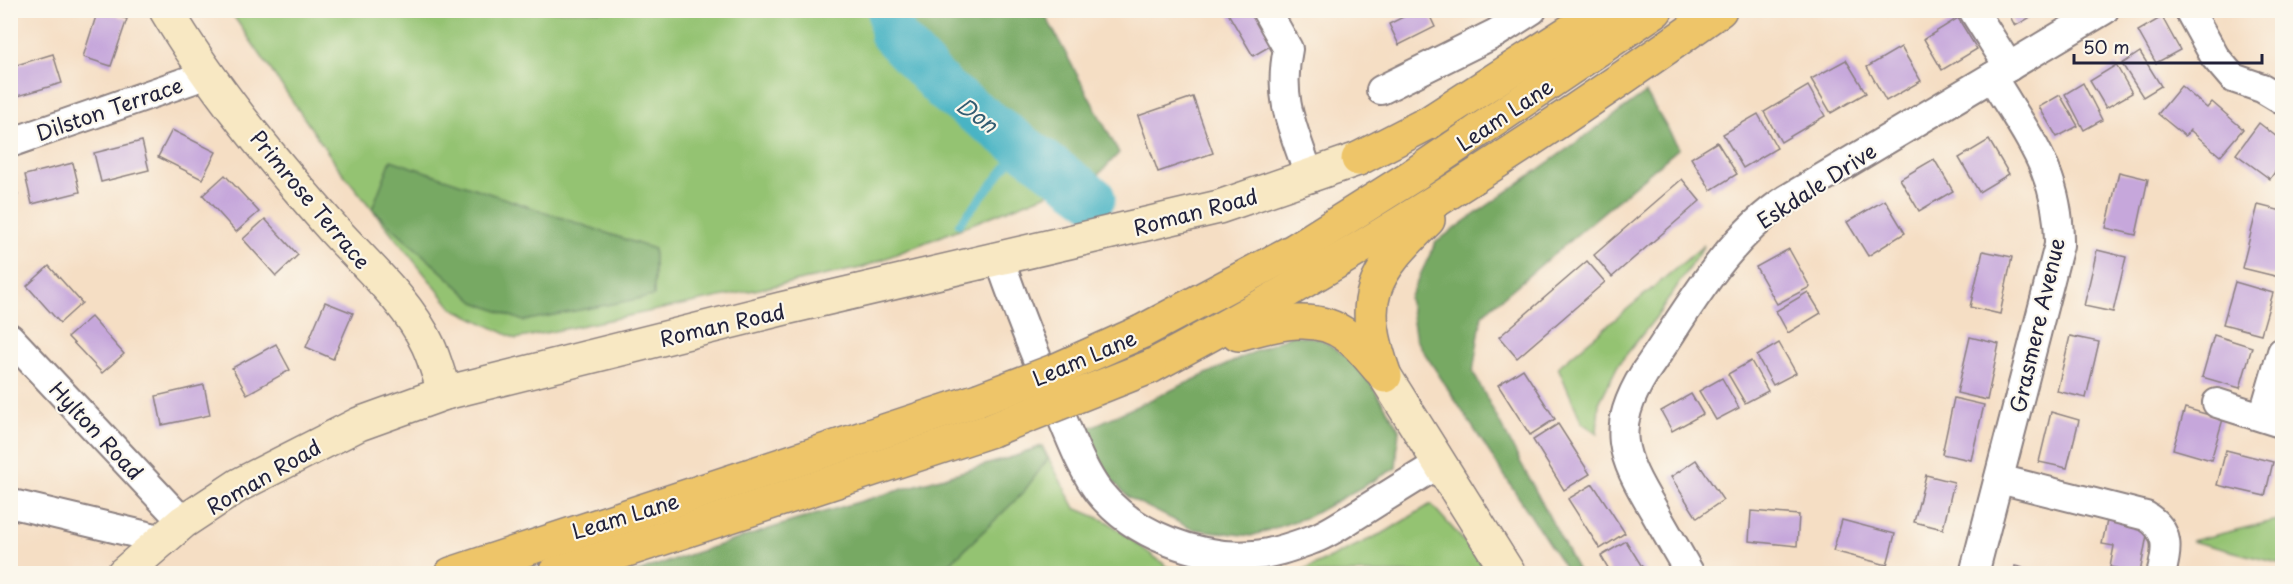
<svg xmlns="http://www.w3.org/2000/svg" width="2293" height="584" font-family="'Playpen Sans',sans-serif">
<rect width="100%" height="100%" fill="#fbf7ec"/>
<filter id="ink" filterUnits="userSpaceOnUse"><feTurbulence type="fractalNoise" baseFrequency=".0167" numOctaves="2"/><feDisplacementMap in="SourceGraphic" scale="12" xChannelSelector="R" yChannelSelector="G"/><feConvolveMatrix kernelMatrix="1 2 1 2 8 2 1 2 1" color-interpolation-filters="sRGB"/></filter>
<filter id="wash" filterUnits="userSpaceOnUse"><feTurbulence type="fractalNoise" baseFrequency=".008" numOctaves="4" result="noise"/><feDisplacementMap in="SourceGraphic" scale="24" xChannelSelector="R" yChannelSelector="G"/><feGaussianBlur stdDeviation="1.35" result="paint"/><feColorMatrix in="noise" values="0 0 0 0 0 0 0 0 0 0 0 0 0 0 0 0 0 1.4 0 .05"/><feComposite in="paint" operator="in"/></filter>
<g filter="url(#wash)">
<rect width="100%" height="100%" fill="#f5dec4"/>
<g fill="#94c372" stroke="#5b7256" stroke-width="1.5">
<path d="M230 11H1029L1090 177 861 268 516 339 452 308 338 167Z"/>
<path d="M1704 245 1660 312 1618 365 1599 403 1597 433 1582 423 1558 367Z"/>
<path d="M1042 446 1075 508 1108 522 1168 567 1191 573 631 574 794 521 1016 456Z"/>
<path d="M1431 504 1477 556 1488 573H1298L1387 531Z"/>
<path d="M2282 519V564L2191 541Z"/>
</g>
<g fill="#77a964" stroke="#4c6650" stroke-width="1.5">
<path d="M893 11H1043L1119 153 1079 196 991 99 910 40Z"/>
<path d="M1646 93 1679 148 1482 315 1473 372 1579 573H1568L1416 340 1409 298 1436 242Z"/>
<path d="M391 160 654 249V296L523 321 475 302 372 209Z"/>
<path d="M1291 335 1319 338 1358 364 1399 428 1396 468 1310 516 1251 536 1192 529 1129 498 1090 457 1078 433Z"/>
<path d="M1042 446 1048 459 1022 494 940 573H641L648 568 794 521 1016 456Z"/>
</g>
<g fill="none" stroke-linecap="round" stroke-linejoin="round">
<path stroke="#48b4c4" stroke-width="8" d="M959 224 1023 146"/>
<path stroke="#48b4c4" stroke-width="45" d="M890 10 892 34 945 90 1093 198"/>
</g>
<g id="blocks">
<g fill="#c6a7db">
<path d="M98 10 127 19 111 66 83 57Z"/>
<path d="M1226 10H1258L1277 42 1253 56Z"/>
<path d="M1417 10H1427L1435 27 1399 45 1389 24Z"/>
<path d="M2007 10H2043L2015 26Z"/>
<path d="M2162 17 2180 50 2156 63 2138 31Z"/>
<path d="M1958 18 1977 49 1942 70 1924 39Z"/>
<path d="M1901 47 1921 81 1886 101 1867 67Z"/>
<path d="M2140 52 2161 86 2143 97 2122 64Z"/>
<path d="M53 54 62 83 14 97 10 85V67Z"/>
<path d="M1846 60 1866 93 1831 113 1811 79Z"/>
<path d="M2116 65 2132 93 2106 108 2090 81Z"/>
<path d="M2083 83 2102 120 2084 130 2065 94Z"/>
<path d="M1808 86 1825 116 1781 142 1764 112Z"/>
<path d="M2181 86 2207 108 2212 102 2243 129 2220 156 2190 130 2185 136 2158 114Z"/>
<path d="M2060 95 2078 126 2057 137 2039 107Z"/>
<path d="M1193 97 1213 153 1158 172 1138 116Z"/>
<path d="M1758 114 1777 148 1743 168 1723 134Z"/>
<path d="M2259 123 2282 141V162L2270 179 2236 154Z"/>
<path d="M172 130 216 152 202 179 158 157Z"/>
<path d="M1989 140 2009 174 1979 192 1959 158Z"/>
<path d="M142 141 149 170 101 182 94 153Z"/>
<path d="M1717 142 1737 174 1711 190 1691 158Z"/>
<path d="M1934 159 1953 191 1919 211 1900 179Z"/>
<path d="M73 163 80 192 32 204 25 175Z"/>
<path d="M2119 172 2148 179 2136 235 2106 228Z"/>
<path d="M225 175 259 212 236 232 203 195Z"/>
<path d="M1682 179 1700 201 1612 277 1594 255Z"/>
<path d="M10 191 18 194 11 215H10Z"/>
<path d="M1885 200 1905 233 1868 256 1847 222Z"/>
<path d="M2258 205 2282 211V263L2279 277 2242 268Z"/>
<path d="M265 219 298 255 276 276 243 239Z"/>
<path d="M1789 249 1810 287 1777 304 1756 267Z"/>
<path d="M2097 250 2126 257 2113 312 2084 306Z"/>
<path d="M1983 251 2012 257 2000 314 1970 307Z"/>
<path d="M1587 261 1605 282 1517 358 1499 337Z"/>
<path d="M49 266 82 303 60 323 27 286Z"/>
<path d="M2235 282 2273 293 2261 334 2223 324Z"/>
<path d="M1808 292 1821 313 1788 333 1776 311Z"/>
<path d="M325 302 353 313 333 359 306 347Z"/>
<path d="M91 317 124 354 102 373 68 337Z"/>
<path d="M2214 335 2252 347 2240 388 2202 377Z"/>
<path d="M2070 336 2099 342 2086 398 2057 391Z"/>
<path d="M1970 337 1999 344 1987 400 1957 393Z"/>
<path d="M1779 343 1796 373 1773 385 1757 356Z"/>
<path d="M276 344 290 370 247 394 232 368Z"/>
<path d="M1751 361 1768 391 1745 403 1728 374Z"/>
<path d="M1523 369 1555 419 1530 435 1498 385Z"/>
<path d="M1722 378 1739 408 1716 420 1699 391Z"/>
<path d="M204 385 210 415 162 425 156 396Z"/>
<path d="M1691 394 1703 414 1672 431 1661 411Z"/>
<path d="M1954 398 1984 405 1971 460 1942 454Z"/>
<path d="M2185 408 2223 419 2211 460 2173 449Z"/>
<path d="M2051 412 2079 420 2067 468 2039 462Z"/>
<path d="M1558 424 1590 474 1564 490 1533 440Z"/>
<path d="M2226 450 2273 462 2265 496 2217 485Z"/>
<path d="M1696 460 1723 500 1697 518 1671 477Z"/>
<path d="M1926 475 1954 482 1943 529 1914 522Z"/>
<path d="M1593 484 1625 533 1600 549 1568 499Z"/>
<path d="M1751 511 1799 515 1797 546 1749 541Z"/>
<path d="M2108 516 2149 524 2140 573 2110 567 2114 546 2102 544Z"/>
<path d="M1842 520 1895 534 1887 565 1833 551Z"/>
<path d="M1626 541 1641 565 1647 573H1611L1601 556Z"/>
<path d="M2015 566 2044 573H2014Z"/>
</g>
</g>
</g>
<g filter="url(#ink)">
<use href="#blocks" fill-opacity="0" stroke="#8c8080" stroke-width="1.5"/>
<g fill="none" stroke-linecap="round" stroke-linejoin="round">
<g stroke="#8c8080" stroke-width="32">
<g id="street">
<path d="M1266 10 1288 49C1277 100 1294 130 1310 178"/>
<path d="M1973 10 2009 67"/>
<path d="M2189 10 2215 57 2233 78 2262 88 2282 100"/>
<path d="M1381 90 1496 33 1532 10"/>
<path d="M10 143 208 74"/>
<path d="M999 258C1017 310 1037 360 1059 411 1071 438 1081 468 1099 492 1133 535 1201 560 1254 555 1273 554 1294 546 1311 540 1329 534 1346 521 1363 511 1388 495 1414 479 1440 463"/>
<path d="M10 338 183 522"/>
<path d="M2217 403 2277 422"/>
<path d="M2263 417 2282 352"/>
<path d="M1999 479 2146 516C2170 531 2168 549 2161 574"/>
<path d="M10 506 17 505 164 540"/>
<path d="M1690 574C1678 552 1665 531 1653 509 1621 455 1610 429 1645 372 1687 312 1724 240 1787 199L2104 10"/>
<path d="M1974 574 2059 245C2060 173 2027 136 1992 77"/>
</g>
</g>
<g stroke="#8c8080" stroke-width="36">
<g id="secondary">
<path d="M166 10C211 86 269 156 327 222 361 261 406 298 428 345 435 360 439 377 445 393"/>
<path d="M1385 376 1509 574"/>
<path d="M123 574 183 522 239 485 359 424 445 393 781 309 1219 207 1358 159"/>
</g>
</g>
<g stroke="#8c8080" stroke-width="36">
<g id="highway">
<path d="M1358 159 1428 123 1603 10"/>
<path d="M1141 332 1295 250 1412 176 1656 10"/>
<path d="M1238 334C1272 325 1316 311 1347 336 1360 345 1370 359 1380 370"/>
<path d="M1150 367C1348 263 1537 140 1720 10"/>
<path d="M1385 376C1357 298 1371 276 1428 220"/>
<path d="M451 574 978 400"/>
<path d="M554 574 992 430"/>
</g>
</g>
<use href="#street" stroke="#fff" stroke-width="28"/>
<use href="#secondary" stroke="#f8e8c3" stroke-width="33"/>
<use href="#highway" stroke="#eec569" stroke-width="33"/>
<g stroke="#8c8080" stroke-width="36" stroke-linecap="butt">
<g id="highway-bridge">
<path d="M978 400 1054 371 1141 332"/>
<path d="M992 430 1150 367"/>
</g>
</g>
<use href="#highway-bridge" stroke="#eec569" stroke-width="33"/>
</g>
</g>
<g text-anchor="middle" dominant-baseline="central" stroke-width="4.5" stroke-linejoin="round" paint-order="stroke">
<g font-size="21" fill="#22223b" stroke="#fbf7ec">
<text transform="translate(109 108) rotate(-19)">Dilston Terrace</text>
<text transform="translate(1504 114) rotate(-34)">Leam Lane</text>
<text transform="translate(1816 185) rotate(-33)">Eskdale Drive</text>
<text transform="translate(311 199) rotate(50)">Primrose Terrace</text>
<text transform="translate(1195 211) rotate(-15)">Roman Road</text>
<text transform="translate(722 324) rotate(-13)">Roman Road</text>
<text transform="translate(2036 325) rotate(-77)">Grasmere Avenue</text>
<text transform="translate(1084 357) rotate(-23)">Leam Lane</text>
<text transform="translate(97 430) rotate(47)">Hylton Road</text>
<text transform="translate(263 476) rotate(-30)">Roman Road</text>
<text transform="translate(625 515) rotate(-17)">Leam Lane</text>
</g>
<g font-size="22" font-style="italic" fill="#315c72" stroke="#fbf7ec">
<text transform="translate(978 114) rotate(36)">Don</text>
</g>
</g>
<rect width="2293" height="584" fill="none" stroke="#fbf7ec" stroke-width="36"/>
<path d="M2074 54v9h188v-9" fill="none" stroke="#22223b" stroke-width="3"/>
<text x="2083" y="54" font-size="18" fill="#22223b" stroke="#fbf7ec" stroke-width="4.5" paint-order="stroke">50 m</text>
</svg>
